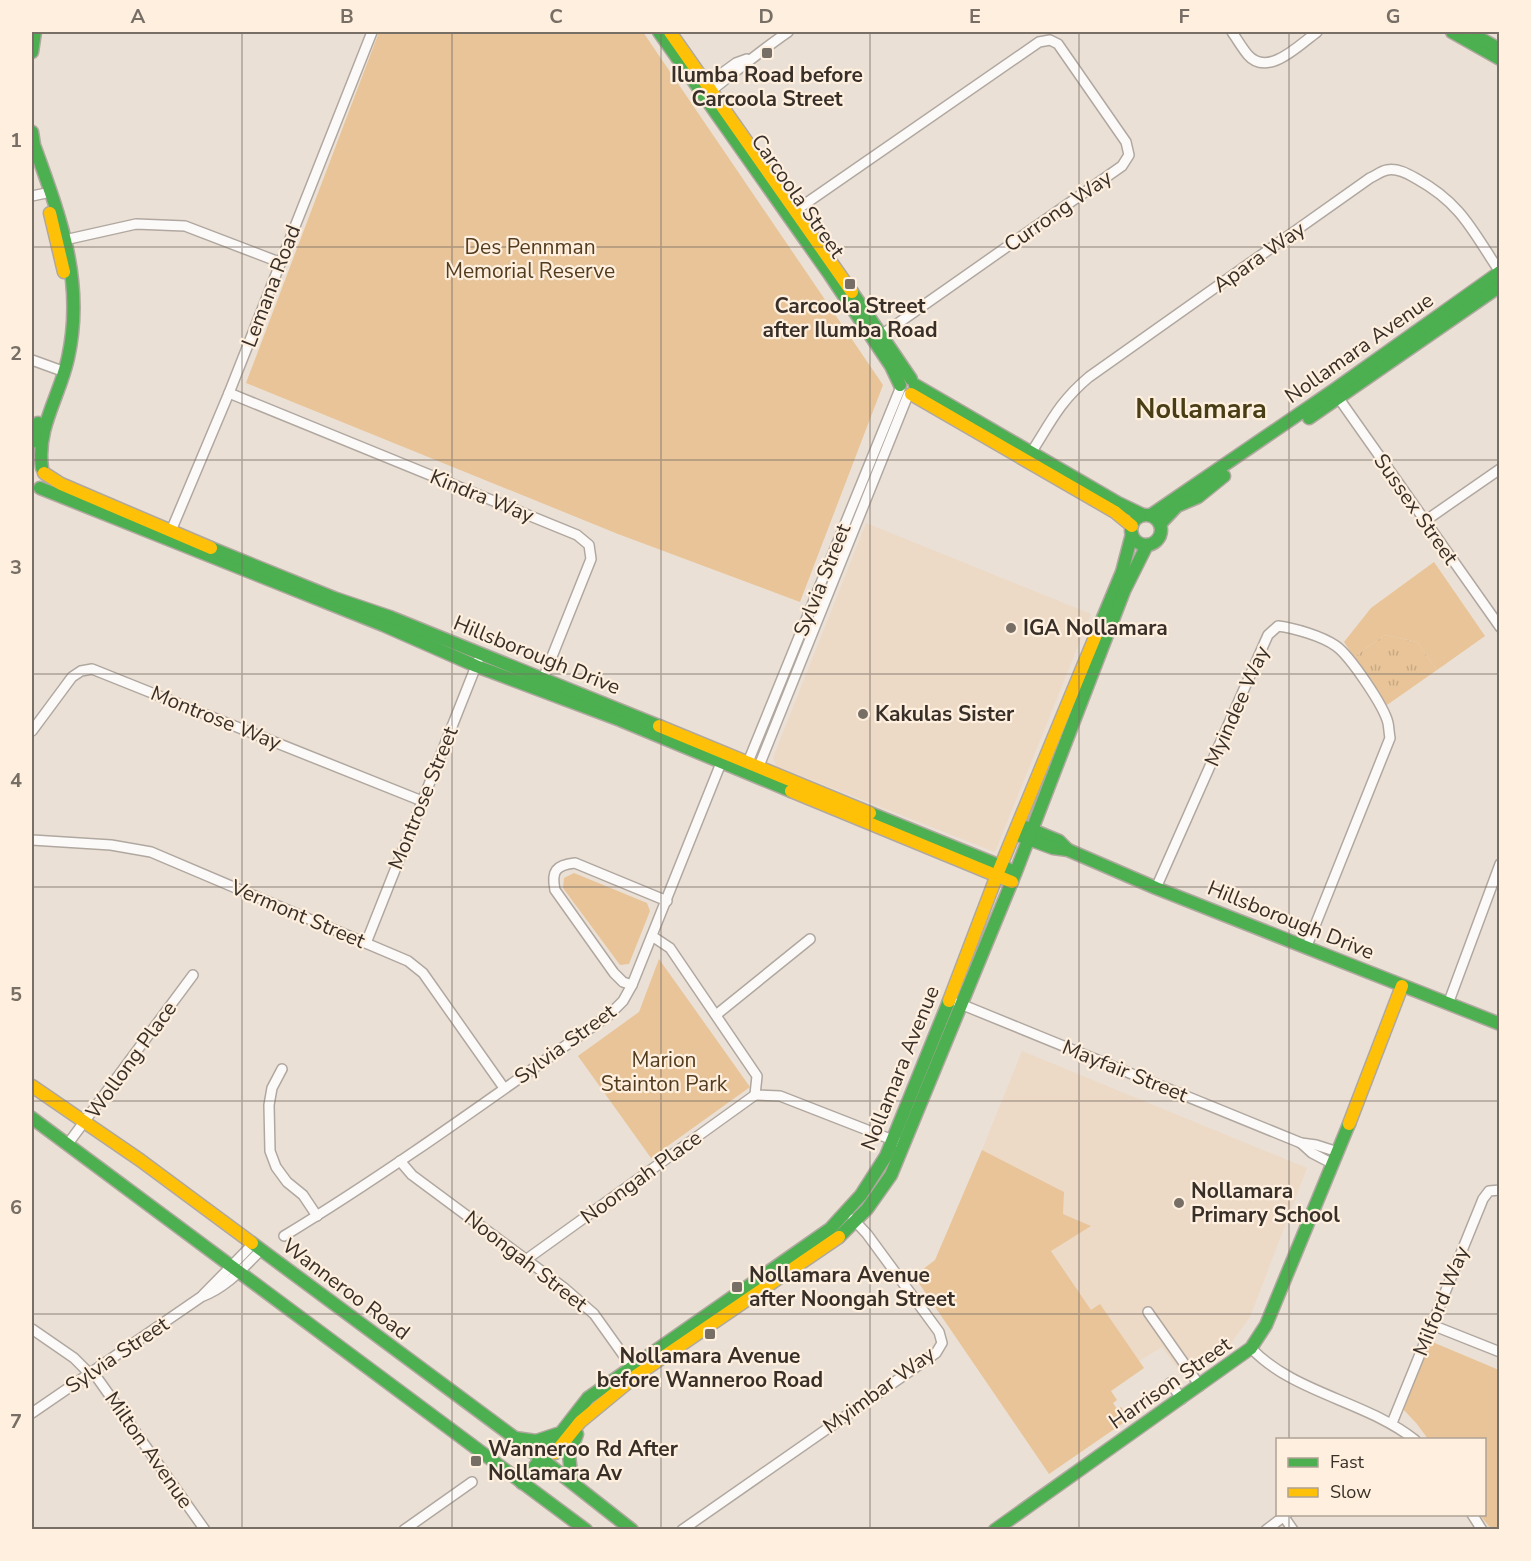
<svg xmlns="http://www.w3.org/2000/svg" width="1531" height="1561" font-family="'Nunito Sans',sans-serif">
<defs>
<pattern id="grass-tufts" width="24" height="20" patternUnits="userSpaceOnUse" patternTransform="scale(1.5)"><rect width="24" height="20" fill="#e8c498"/><path d="M3 7l-1-3M5 7V3M7 7l1-3M15 17l-1-3M17 17v-4M19 17l1-3" fill="none" stroke="#c8a983"/></pattern>
</defs>
<rect width="100%" height="100%" fill="#ebe0d5"/>
<g fill="#ecd9c6">
<path d="M866 523 1091 614 995 852 776 766 773 758Z"/>
<path d="M1022 1051 1307 1168 1250 1317 1231 1343 1182 1374 1162 1347 1139 1361 1100 1305 1091 1310 1051 1250 1091 1226 1063 1214 1064 1192 982 1150Z"/>
</g>
<path fill="url(#grass-tufts)" d="M1385 635 1417 642 1437 670 1387 705 1354 657Z"/>
<g fill="#e8c498">
<path d="M379 32H643L883 385 800 602 618 534 246 383Z"/>
<path d="M1434 562 1485 636 1437 670 1417 642 1385 635 1354 657 1344 642 1371 608Z"/>
<path d="M574 873 647 903 650 911 629 964 620 965 563 888 564 878Z"/>
<path d="M659 959 750 1087 651 1158 578 1056 639 1012Z"/>
<path d="M982 1150 1064 1192 1063 1214 1091 1226 1051 1251 1091 1310 1100 1304 1144 1368 1111 1391 1117 1400 1113 1403 1117 1409 1121 1407 1129 1419 1049 1474 914 1276 935 1260Z"/>
<path d="M1430 1341 1499 1370V1529H1491L1480 1515 1484 1514V1440L1428 1439 1417 1424 1403 1409Z"/>
</g>
<g fill="none" stroke-linecap="round" stroke-linejoin="round">
<g stroke="#b0a8a0" stroke-width="12">
<g id="street">
<path d="M1232 32C1237 39 1242 48 1248 55 1268 78 1300 44 1317 32"/>
<path d="M703 87 736 63 747 59"/>
<path d="M707 94C734 73 760 51 788 32"/>
<path d="M32 196 51 192"/>
<path d="M792 213 1039 42 1050 40 1058 44 1126 142 1129 155 1122 166 877 338"/>
<path d="M60 241 136 224 185 226 279 262"/>
<path d="M32 360 65 372"/>
<path d="M229 393 577 535 589 545 591 559 541 684"/>
<path d="M1335 393 1500 627"/>
<path d="M1029 456C1050 424 1058 403 1089 377L1370 178C1375 176 1381 171 1387 170 1398 168 1408 174 1417 179 1462 204 1473 232 1500 272"/>
<path d="M1425 521 1500 469"/>
<path d="M168 538 229 393 372 32"/>
<path d="M32 731 72 677 81 671 92 669 422 801"/>
<path d="M746 767 900 389"/>
<path d="M757 771 908 395"/>
<path d="M32 840 111 845 151 852 408 961 423 973 504 1088"/>
<path d="M1156 888 1268 635 1278 626C1294 628 1322 636 1336 646 1350 656 1384 706 1388 723 1389 728 1389 733 1390 738L1306 948"/>
<path d="M652 936 670 948 757 1076 755 1095 780 1096 898 1142"/>
<path d="M366 943 478 661"/>
<path d="M632 985 623 982 614 973 555 890C551 871 556 865 575 863L667 901"/>
<path d="M958 1003 1301 1143 1316 1145 1338 1152"/>
<path d="M1448 1004 1500 864"/>
<path d="M716 1015 810 939"/>
<path d="M282 1069 272 1088 269 1105 270 1151 276 1167 287 1182 303 1195 317 1216"/>
<path d="M1301 1143 1312 1153 1333 1164"/>
<path d="M67 1145 193 975"/>
<path d="M400 1161 412 1175 563 1287 594 1314 634 1370"/>
<path d="M284 1236C396 1168 502 1090 609 1015L623 1001 632 985 723 758"/>
<path d="M527 1259 755 1095"/>
<path d="M203 1295 253 1244"/>
<path d="M1148 1312 1200 1386"/>
<path d="M1432 1325 1500 1352"/>
<path d="M32 1329 74 1358 90 1374"/>
<path d="M1251 1348C1293 1393 1366 1401 1415 1440"/>
<path d="M93 1372 205 1530"/>
<path d="M1170 1383 1182 1399"/>
<path d="M32 1413 201 1297C227 1287 242 1269 261 1250"/>
<path d="M1392 1423 1483 1199 1489 1191 1500 1190"/>
<path d="M1472 1514 1482 1530"/>
<path d="M1284 1517 1293 1530"/>
<path d="M404 1530 472 1482"/>
<path d="M682 1530 936 1353 942 1343 939 1332 867 1234 853 1219"/>
<path d="M1266 1530 1287 1514"/>
</g>
</g>
<g stroke="#b0a8a0" stroke-width="15">
<g id="fast">
<path d="M659 32 830 275 891 366 900 385"/>
<path d="M1452 32 1500 59"/>
<path d="M1469 32 1499 49"/>
<path d="M32 52 35 32"/>
<path d="M32 132 34 145C60 217 85 281 68 358 60 396 36 428 42 468"/>
<path d="M852 292 911 379"/>
<path d="M915 385 1118 503 1143 515"/>
<path d="M1309 418 1500 286"/>
<path d="M32 442 38 423"/>
<path d="M40 488 383 625 476 666 620 720 791 791"/>
<circle cx="1146" cy="530" r="15"/>
<path d="M1151 515 1334 390 1500 272"/>
<path d="M1160 524 1177 506 1198 497 1224 476"/>
<path d="M211 548 334 598 390 617 659 726"/>
<path d="M1100 625 1122 572 1132 534"/>
<path d="M870 813 1008 869"/>
<path d="M1025 827 1059 841 1068 850"/>
<path d="M1015 834 1053 848 1068 850 1156 888 1500 1024"/>
<path d="M32 1118 586 1530"/>
<path d="M839 1237 867 1209 891 1175 1015 874 1124 591 1147 545"/>
<path d="M252 1243 515 1438 632 1530"/>
<path d="M515 1438 536 1441 557 1434"/>
<path d="M572 1482 569 1455 577 1434"/>
<path d="M522 1483 588 1398 830 1229 861 1195 886 1156 949 1001"/>
<path d="M995 1530 1251 1348 1266 1325 1349 1124"/>
</g>
</g>
<g stroke="#b0a8a0" stroke-width="15">
<g id="slow">
<path d="M670 32 852 292"/>
<path d="M50 213 64 272"/>
<path d="M911 394 1115 512 1132 526"/>
<path d="M44 473 61 484 211 548"/>
<path d="M659 726 870 813"/>
<path d="M791 791 1012 882"/>
<path d="M949 1001 997 875 1100 625"/>
<path d="M32 1086 140 1160 252 1243"/>
<path d="M1349 1124 1402 986"/>
<path d="M555 1453 580 1422 637 1375 839 1237"/>
</g>
</g>
<use href="#street" stroke="#fcfaf9" stroke-width="9"/>
<use href="#fast" stroke="#4caf50" stroke-width="12"/>
<use href="#slow" stroke="#ffc107" stroke-width="12"/>
</g>
<path fill="none" stroke="#776e65" stroke-width="1.5" stroke-opacity="0.55" d="M242 32V1530M452 32V1530M661 32V1530M870 32V1530M1079 32V1530M1289 32V1440M32 247H1500M32 460H1500M32 674H1500M32 887H1500M32 1101H1500M32 1314H1500M1289 1514V1530"/>
<g fill="#776e65" stroke="#feefde" stroke-width="2">
<rect x="761" y="47" width="12" height="12" rx="3"/>
<rect x="844" y="278" width="12" height="12" rx="3"/>
<circle cx="1011" cy="628" r="6"/>
<circle cx="863" cy="714" r="6"/>
<circle cx="1179" cy="1203" r="6"/>
<rect x="731" y="1281" width="12" height="12" rx="3"/>
<rect x="704" y="1328" width="12" height="12" rx="3"/>
<rect x="470" y="1455" width="12" height="12" rx="3"/>
</g>
<g text-anchor="middle" dominant-baseline="central" stroke-width="4.5" stroke-linejoin="round" paint-order="stroke">
<g font-size="21" font-weight="bold" fill="#383028" stroke="#feefde" text-anchor="start">
<text x="767" y="75" text-anchor="middle">Ilumba Road before<tspan x="767" dy="24">Carcoola Street</tspan></text>
<text x="850" y="306" text-anchor="middle">Carcoola Street<tspan x="850" dy="24">after Ilumba Road</tspan></text>
<text x="1023" y="628">IGA Nollamara</text>
<text x="875" y="714">Kakulas Sister</text>
<text x="1191" y="1191">Nollamara<tspan x="1191" dy="24">Primary School</tspan></text>
<text x="749" y="1275">Nollamara Avenue<tspan x="749" dy="24">after Noongah Street</tspan></text>
<text x="710" y="1356" text-anchor="middle">Nollamara Avenue<tspan x="710" dy="24">before Wanneroo Road</tspan></text>
<text x="488" y="1449">Wanneroo Rd After<tspan x="488" dy="24">Nollamara Av</tspan></text>
</g>
<g font-size="21" fill="#383028" stroke="#feefde">
<text transform="translate(798 196) rotate(55)">Carcoola Street</text>
<text transform="translate(1058 211) rotate(-35)">Currong Way</text>
<text transform="translate(1259 257) rotate(-35)">Apara Way</text>
<text transform="translate(271 286) rotate(-69)">Lemana Road</text>
<text transform="translate(1359 348) rotate(-35)">Nollamara Avenue</text>
<text transform="translate(482 496) rotate(22)">Kindra Way</text>
<text transform="translate(1416 509) rotate(55)">Sussex Street</text>
<text transform="translate(822 580) rotate(-68)">Sylvia Street</text>
<text transform="translate(537 655) rotate(22)">Hillsborough Drive</text>
<text transform="translate(1237 706) rotate(-66)">Myindee Way</text>
<text transform="translate(216 718) rotate(22)">Montrose Way</text>
<text transform="translate(423 798) rotate(-68)">Montrose Street</text>
<text transform="translate(298 914) rotate(23)">Vermont Street</text>
<text transform="translate(1291 920) rotate(22)">Hillsborough Drive</text>
<text transform="translate(565 1044) rotate(-36)">Sylvia Street</text>
<text transform="translate(131 1060) rotate(-54)">Wollong Place</text>
<text transform="translate(900 1068) rotate(-68)">Nollamara Avenue</text>
<text transform="translate(1125 1071) rotate(22)">Mayfair Street</text>
<text transform="translate(641 1177) rotate(-36)">Noongah Place</text>
<text transform="translate(526 1261) rotate(38)">Noongah Street</text>
<text transform="translate(346 1289) rotate(37)">Wanneroo Road</text>
<text transform="translate(1441 1301) rotate(-68)">Milford Way</text>
<text transform="translate(117 1355) rotate(-34)">Sylvia Street</text>
<text transform="translate(1170 1383) rotate(-35)">Harrison Street</text>
<text transform="translate(879 1390) rotate(-36)">Myimbar Way</text>
<text transform="translate(149 1450) rotate(55)">Milton Avenue</text>
</g>
<g font-size="21" fill="#533b1d" stroke="#feefde">
<text x="530" y="247">Des Pennman<tspan x="530" dy="24">Memorial Reserve</tspan></text>
<text x="664" y="1060">Marion<tspan x="664" dy="24">Stainton Park</tspan></text>
</g>
<g font-size="27" font-weight="bold" fill="#483e15" stroke="#feefde">
<text x="1201" y="409">Nollamara</text>
</g>
</g>
<rect width="1531" height="1561" fill="none" stroke="#feefde" stroke-width="66"/>
<rect x="1276" y="1438" width="210" height="78" fill="#feefde" stroke="#afa395" stroke-width="1.5"/>
<rect x="1288" y="1458" width="30" height="9" fill="#4caf50" stroke="#afa395" stroke-width="1.5"/>
<text x="1330" y="1468" font-size="18" fill="#383028">Fast</text>
<rect x="1288" y="1488" width="30" height="9" fill="#ffc107" stroke="#afa395" stroke-width="1.5"/>
<text x="1330" y="1498" font-size="18" fill="#383028">Slow</text>
<rect x="33" y="33" width="1465" height="1495" fill="none" stroke="#776e65" stroke-width="2"/>
<g font-size="20" text-anchor="middle" font-weight="bold" fill="#776e65">
<text x="138" y="23">A</text>
<text x="347" y="23">B</text>
<text x="556" y="23">C</text>
<text x="766" y="23">D</text>
<text x="975" y="23">E</text>
<text x="1184" y="23">F</text>
<text x="1393" y="23">G</text>
<text x="16" y="147">1</text>
<text x="16" y="360">2</text>
<text x="16" y="574">3</text>
<text x="16" y="787">4</text>
<text x="16" y="1001">5</text>
<text x="16" y="1214">6</text>
<text x="16" y="1428">7</text>
</g>
</svg>
